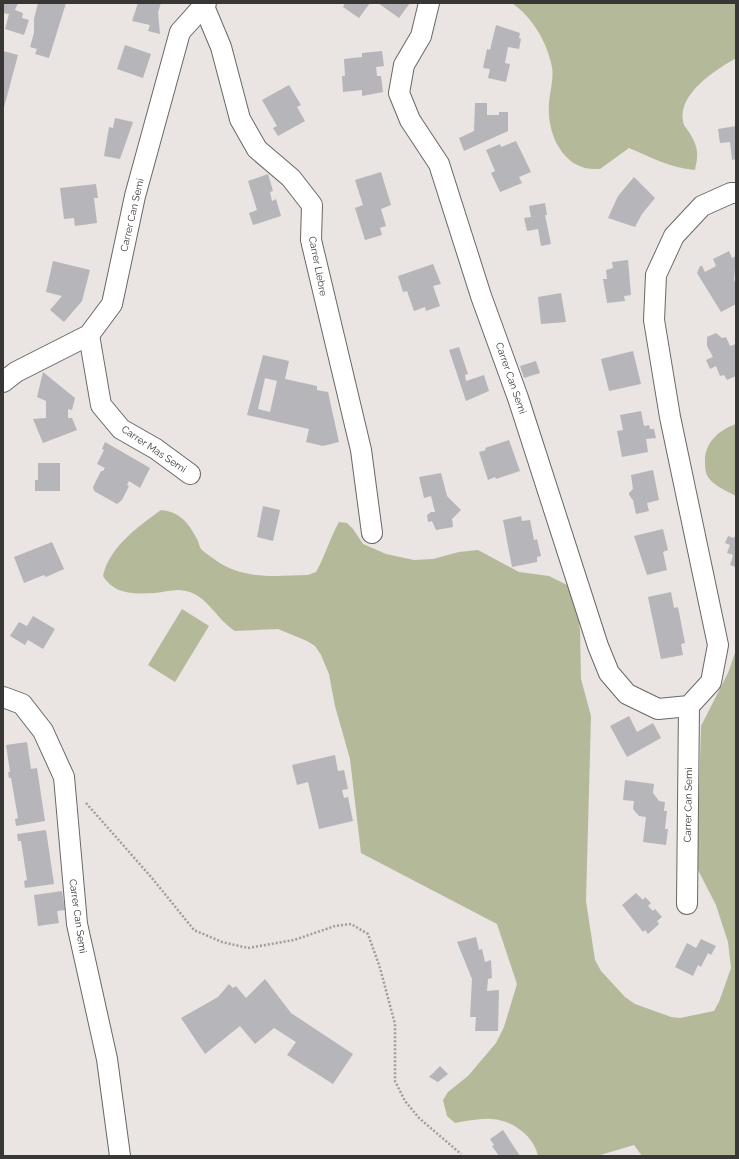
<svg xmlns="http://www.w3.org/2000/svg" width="739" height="1159" font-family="Raleway,sans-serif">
<rect width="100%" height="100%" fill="#eae4e2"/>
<g fill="#b4b99a">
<path d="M512 3H736V58C716 70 678 93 683 121 683 125 687 129 689 132 698 147 699 153 695 170 670 168 651 157 629 148L600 169C594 169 587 169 582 167 557 158 547 127 549 103 550 91 554 78 552 67 547 42 533 18 512 3Z"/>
<path d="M736 424V496C727 491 714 486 708 477 705 472 705 466 705 461 705 442 719 430 736 424Z"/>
<path d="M161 510C180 512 188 522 197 539 199 542 199 547 202 550 205 553 210 556 214 559 242 580 275 576 308 575L316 572C325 556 330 538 339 522L347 523 353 529 363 544 386 554 414 560 433 559 459 552 478 550 519 572 549 576 567 585 573 594 576 602 580 630 581 679 591 716 586 901 595 960 601 971 625 997 635 1004 671 1017 680 1018 714 1011 719 1002 731 968 728 942 716 905 697 868 701 726 728 673 736 650V1156H642L634 1145 597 1156H538C534 1136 512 1120 492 1119 480 1118 467 1121 455 1123L447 1116 443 1100 448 1092 468 1076 496 1043 504 1027 517 984 497 924 361 853 350 759 335 706 329 674 321 655 315 646 307 641 278 629 235 631C217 620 207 595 186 591 175 588 165 592 155 593 134 594 115 595 103 576 109 547 139 526 161 510Z"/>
<path d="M182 609 209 626 175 682 148 665Z"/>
</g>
<g fill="#b6b5b9" fill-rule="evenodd">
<path d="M4 3H18L15 10 23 13 22 18 29 20 24 35 5 29 9 14 3 13Z"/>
<path d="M38 3H66L49 58 35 54 37 49 30 47 34 33V19Z"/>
<path d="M138 3H161L158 12 160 34 148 31 150 25 132 21Z"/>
<path d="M345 3H370L359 18 343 7Z"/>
<path d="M378 3H410L399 18Z"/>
<path d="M496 25 520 33 519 38 521 39 519 49 508 47 505 63 510 64 506 82 488 78 490 69 483 68 487 49 490 50Z"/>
<path d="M125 45 151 54 143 78 117 69Z"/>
<path d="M3 51 18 55 3 111Z"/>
<path d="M382 51 384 66 376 67 377 76H381L383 92 362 96V90L343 92 342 76H345L344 59 362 57V53Z"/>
<path d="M289 85 301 105 297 107 305 121 278 136 273 128 277 126 262 100Z"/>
<path d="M475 103H487V115H499V112H508V131L464 151 459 138 474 131Z"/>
<path d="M115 118 133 122 120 159 104 156 109 127 113 128Z"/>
<path d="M736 126V159L732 160 730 142 720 143 718 129Z"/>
<path d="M516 141 531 172 519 177 522 183 500 192 491 173 495 171 486 150 500 144 501 147Z"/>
<path d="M381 172 391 205 381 209 386 226 380 228 382 235 365 240 355 208 363 205 355 180Z"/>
<path d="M268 174 273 191 270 192 272 201 276 199 281 216 253 225 249 213 257 210 248 181Z"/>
<path d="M634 177 655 198 642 214 635 227 608 218 618 196Z"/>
<path d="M96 184 98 198H94L97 223 75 226 74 218 64 219 60 188Z"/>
<path d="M545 203 547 215H545L551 244 541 246 538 229 527 231 524 218 531 217 529 206Z"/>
<path d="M729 251 732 258 736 256 734 280 736 284V304L721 312 697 273 700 266H702L705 272 716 266 713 259Z"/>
<path d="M628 260 631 295 624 296 625 301 607 303 603 279H607L606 270 613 268 612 262Z"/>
<path d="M53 261 90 270 82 301 64 322 50 310 62 296 46 292Z"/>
<path d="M433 264 441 284 433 286 440 306 426 311 425 307 414 311 407 291 403 292 398 276Z"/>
<path d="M561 293 566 322 541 324 538 297Z"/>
<path d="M716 333 722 338 726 337 730 346 736 344V376L727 380 724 375 720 376 716 366 710 369 706 360 713 357 707 346V337Z"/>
<path d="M459 347 468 374 465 375 466 381 484 375 489 391 466 401 449 350Z"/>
<path d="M633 351 641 384 609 391 601 359Z"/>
<path d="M263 355 289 361 285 379 317 386V390L328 392 339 442 323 446 306 442 309 429 247 415ZM265 378 277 381 270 412 258 409Z"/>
<path d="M536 361 540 373 524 378 520 366Z"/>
<path d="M43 372 75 398 72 410 68 409V418H72L77 430 43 443 33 419 46 418V401L37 397Z"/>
<path d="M641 411 644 426 649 425 650 429H654L656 438 646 439 648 452 622 457 617 431 623 430 620 415Z"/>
<path d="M509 440 520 471 496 479 495 477 488 480 479 452 486 450 485 448Z"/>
<path d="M105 442 150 468 140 488 129 481 127 485 129 486 122 500 117 504 94 491 93 487 101 471H103L105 468 97 464 104 450 102 449Z"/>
<path d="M38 463H60V491H35V480H38Z"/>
<path d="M653 470 659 500 647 503 649 511 636 514 633 500 629 495V493L633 489 631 475Z"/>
<path d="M441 473 447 496 461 510 452 519 453 527 436 530 432 521 428 522 427 515 431 512H435L431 496 424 498 419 477Z"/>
<path d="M263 506 280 510 273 541 257 537Z"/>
<path d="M521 516 522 521 530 520 534 540 537 539 541 556 537 557V562L512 567 503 520Z"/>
<path d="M663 529 668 550 663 552 667 570 647 575 634 536Z"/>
<path d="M736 534V567L730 565 733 555 727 553 730 545 725 543 728 536 734 538Z"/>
<path d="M52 542 64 569 46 577 44 575 24 583 14 557Z"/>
<path d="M671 592 674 608 678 607 685 643 681 644 683 655 661 659 648 597Z"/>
<path d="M33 616 55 629 43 649 28 640 25 645 10 636 19 622 27 626Z"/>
<path d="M629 716 637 732 653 723 661 738 627 757 610 726Z"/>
<path d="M27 742 31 769 37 768 45 821 16 826 15 819 18 818 11 778H9L8 772H10L6 745Z"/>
<path d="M335 755 338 771 344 770 348 789 342 790 344 798 348 797 353 821 319 829 308 782 297 785 292 765Z"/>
<path d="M625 780 654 784 653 793 659 801 665 802 664 811H667L665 829H668L666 845 643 842 646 817 639 816 633 809 634 801 623 800Z"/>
<path d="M46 830 54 884 25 888 24 881 27 880 21 841H18L17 834Z"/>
<path d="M62 891 65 910 57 911 59 923 38 926 34 895Z"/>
<path d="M636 893 643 900 645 897 651 903 648 906 653 911 655 909 662 917 657 921 659 924 648 934 645 930 643 932 622 905Z"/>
<path d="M476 937 479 950 482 949 485 962 491 960 492 978 488 979 487 991 499 990 498 1031H475L476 1017H470L472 979 457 942Z"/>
<path d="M701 939 716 946 711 955 708 953 701 967 698 965 693 976 675 967 687 943 696 948Z"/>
<path d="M265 979 291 1013 353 1054 333 1084 287 1055 296 1042 274 1028 255 1044 240 1026 205 1054 181 1018 218 997 229 984 233 988 236 986 246 998Z"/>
<path d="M440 1066 448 1074 438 1082 429 1077Z"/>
<path d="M503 1130 520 1156H499L492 1146 494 1145 490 1139Z"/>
</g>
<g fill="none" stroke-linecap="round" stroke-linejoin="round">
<g stroke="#6c6766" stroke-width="22">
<g id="street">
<path d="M429 3 421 36 404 65 399 93 410 120 439 164 481 296 518 398 598 646 609 673 627 694 658 709 689 706 711 682 718 645 670 417 654 320 656 275 674 236 702 206 731 193H736"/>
<path d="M203 4 221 47 240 119 257 149 291 178 312 205 311 240 361 450 372 533"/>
<path d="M89 335 101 405 121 429 156 449 190 474"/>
<path d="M3 382 16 372 89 335 112 304 135 196 180 32 206 3"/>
<path d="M3 697 22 704 43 731 64 777 77 924 107 1059 120 1156"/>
<path d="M687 904 689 706"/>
</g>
</g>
<path stroke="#a19c9b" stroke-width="2.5" stroke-dasharray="2 2" stroke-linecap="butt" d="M86 803 152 878 194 930 222 942 248 948 294 940 335 926 351 924 368 934 380 968 395 1024V1081L405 1101 419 1118 461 1154"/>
<use href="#street" stroke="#fff" stroke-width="20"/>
</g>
<g text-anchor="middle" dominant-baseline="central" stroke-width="3" stroke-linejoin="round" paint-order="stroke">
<g font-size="10" fill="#393736" stroke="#fff">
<text transform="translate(132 215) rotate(-77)">Carrer Can Semi</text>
<text transform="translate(318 266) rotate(79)">Carrer Llebre</text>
<text transform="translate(511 378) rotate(71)">Carrer Can Semi</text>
<text transform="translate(154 449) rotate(34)">Carrer Mas Semi</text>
<text transform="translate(688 805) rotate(-89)">Carrer Can Semi</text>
<text transform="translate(78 916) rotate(82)">Carrer Can Semi</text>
</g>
</g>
<rect width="739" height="1159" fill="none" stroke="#393736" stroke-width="8"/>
</svg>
